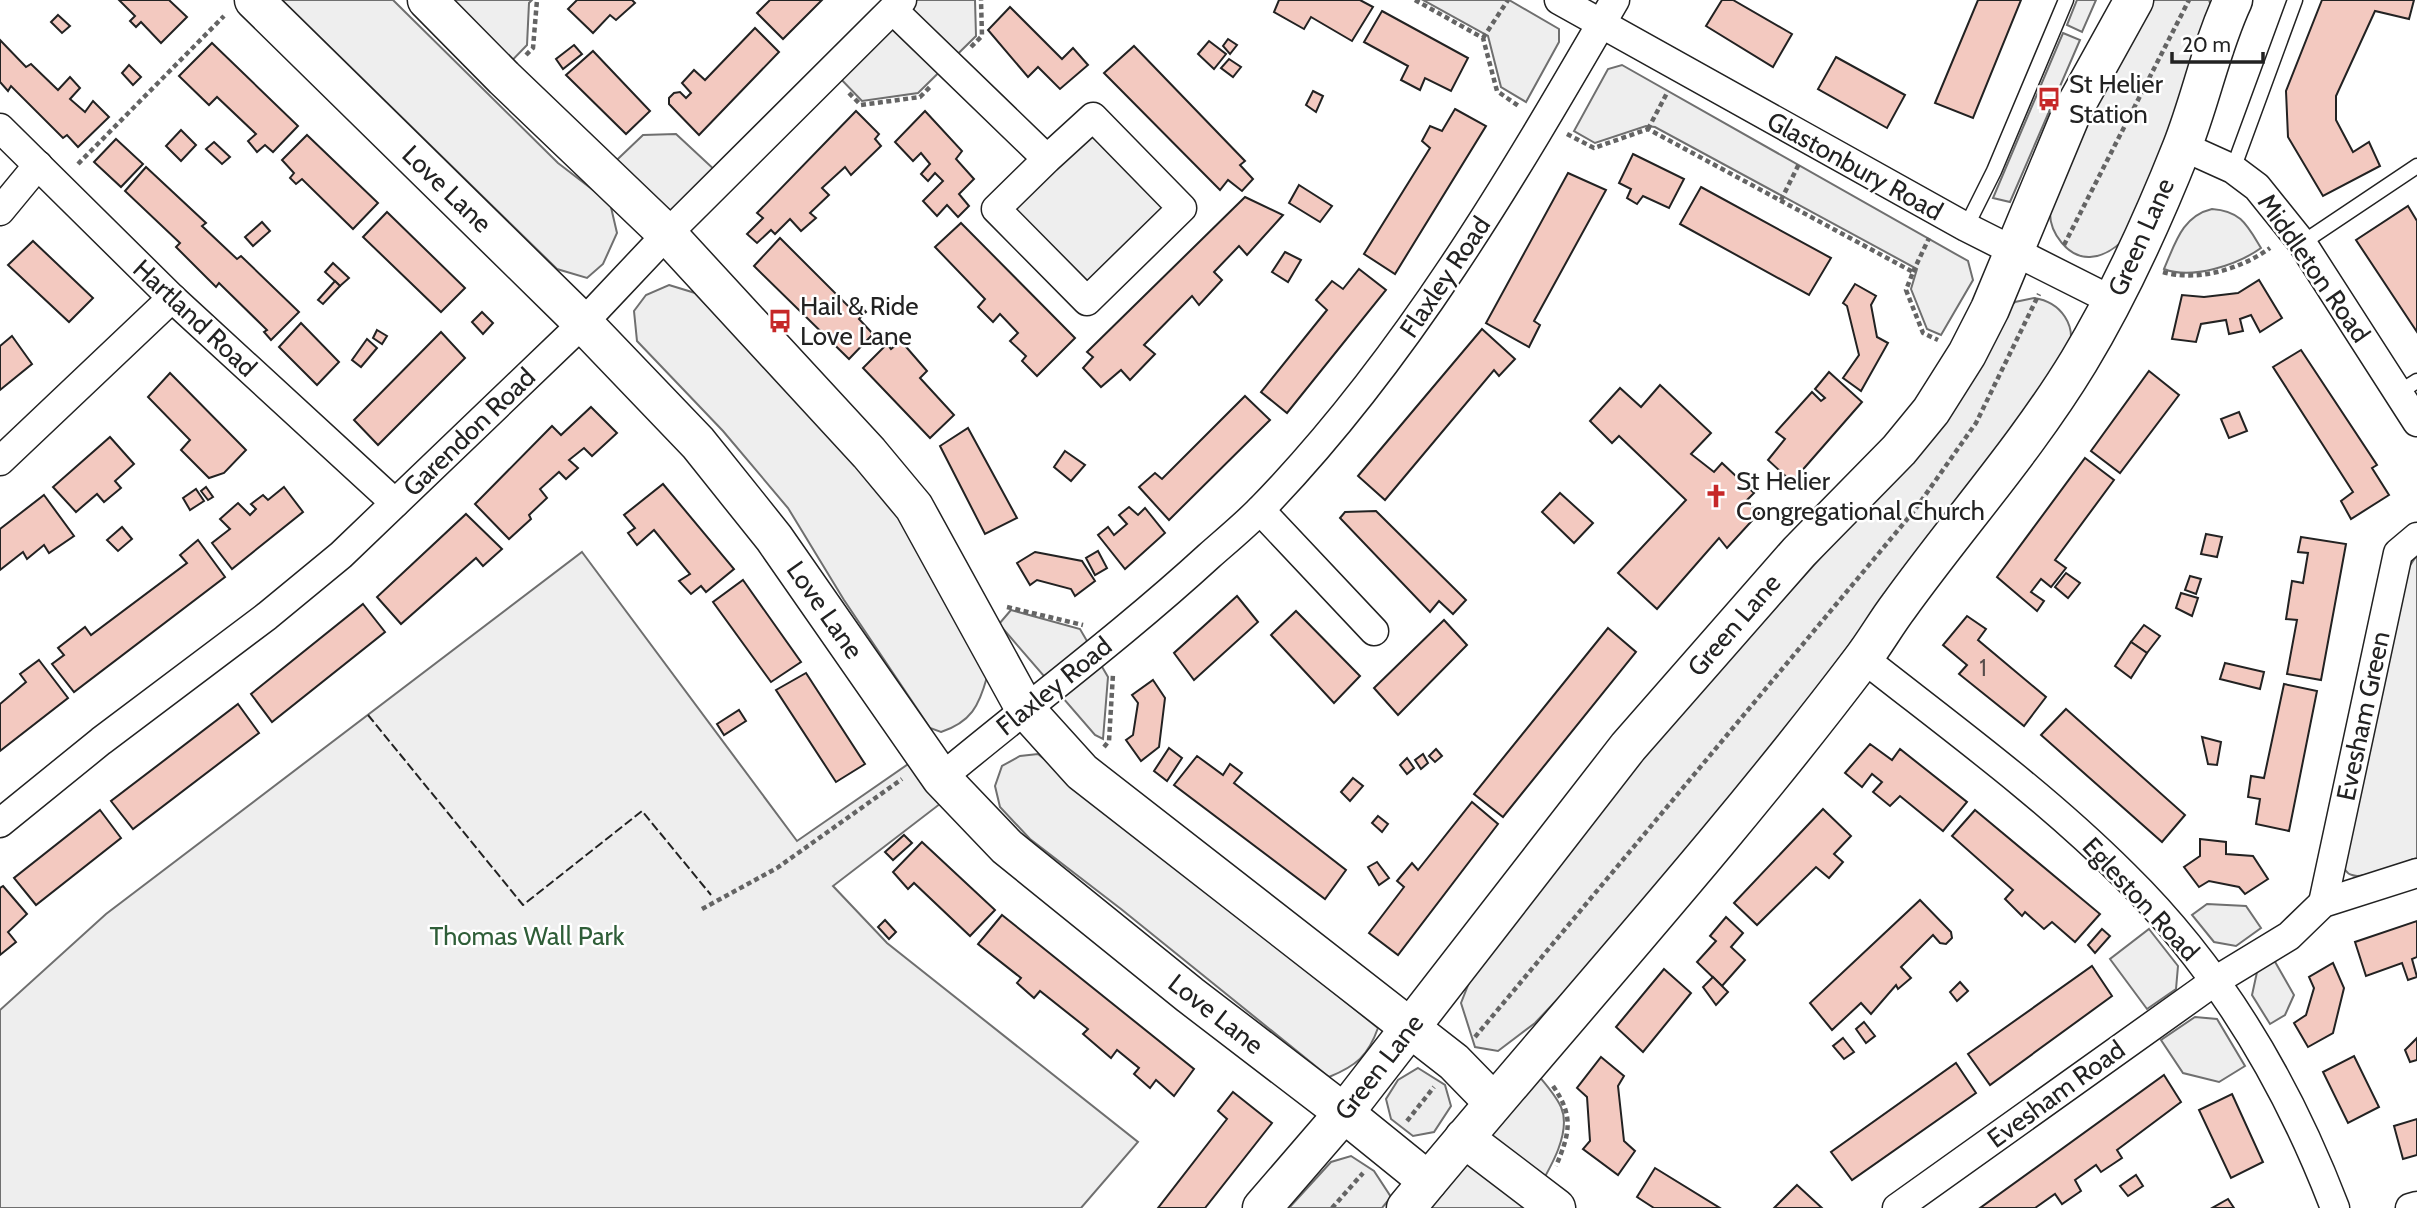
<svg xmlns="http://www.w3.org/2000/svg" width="2417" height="1208" font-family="Cabin,sans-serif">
<rect width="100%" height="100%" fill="#fff"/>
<g fill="#eee" stroke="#6f6f6f" stroke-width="2">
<path d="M282 0H393L558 163 610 203 617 233 603 264 587 278 557 269Z"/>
<path d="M448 0H532L529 3 527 45 498 75Z"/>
<path d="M908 0H975L976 36 918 93 862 101 836 74Z"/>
<path d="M1423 0H1509L1559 29V42L1526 102 1501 87 1488 36Z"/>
<path d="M2077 0H2096L2082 32 2067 25Z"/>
<path d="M2150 0H2209L2213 12 2131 231C2121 244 2108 256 2090 257 2068 258 2050 233 2050 213 2050 204 2054 194 2057 186Z"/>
<path d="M2063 33 2080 40 2010 202 1993 198Z"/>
<path d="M1622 65 1968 261 1973 280 1941 335 1927 329 1911 289 1917 269 1655 127 1646 126 1595 143 1574 131 1608 69Z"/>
<path d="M1093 125 1172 209 1085 293 1006 209Z"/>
<path d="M676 134 718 173 662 234 601 175 643 135Z"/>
<path d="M2212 209C2241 211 2247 225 2261 248 2237 265 2192 280 2164 269 2175 244 2182 216 2212 209Z"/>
<path d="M669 285 695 293 901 510 987 677C979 706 971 722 941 732L930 728 844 600 788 508 723 431 637 341 634 311 646 295Z"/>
<path d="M2034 298C2061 302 2078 326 2068 352L1687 862 1535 1023 1498 1051 1475 1047 1461 1003 1480 955 1631 769 1839 537 2005 312 2015 302Z"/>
<path d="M582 552 797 841 914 760 949 797 833 886 887 943 1138 1142 1081 1208H0V1010L106 914Z"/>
<path d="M2417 555V858C2404 862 2363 880 2352 875 2347 874 2347 872 2344 868L2405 573Z"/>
<path d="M1011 610 1080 629 1108 677 1103 739 1095 735 999 624Z"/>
<path d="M1038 754 1378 1028C1368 1056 1356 1066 1329 1077L1121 909 1030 839 1000 807 995 786 1002 766 1020 756Z"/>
<path d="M2207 904 2246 906 2261 928 2236 946 2214 942 2192 915Z"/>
<path d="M2149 929 2178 966 2176 989 2147 1009 2110 959Z"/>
<path d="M2274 960 2294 995 2285 1015 2270 1024 2252 995 2257 972Z"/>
<path d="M2195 1017 2217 1019 2245 1066 2219 1082 2183 1073 2161 1040Z"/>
<path d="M1531 1067C1541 1079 1554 1092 1561 1107 1574 1137 1541 1182 1527 1208H1416Z"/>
<path d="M1418 1068 1445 1085 1451 1106 1434 1132 1413 1136 1391 1119 1386 1099 1398 1080Z"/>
<path d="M1351 1156 1374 1171 1391 1197 1382 1208H1289L1331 1162Z"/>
</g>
<g fill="#f3c9c0" stroke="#222" stroke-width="2">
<path d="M119 0H169L187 17 161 43 141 22 136 27 130 21 135 16Z"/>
<path d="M577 0H632L635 3 616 20 610 15 593 33 568 9Z"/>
<path d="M770 0H822L783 39 757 13Z"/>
<path d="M1279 0H1360L1373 7 1352 41 1311 17 1304 29 1274 12Z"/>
<path d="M1722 0H1733L1792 34 1773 67 1706 26Z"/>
<path d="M1978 0H2021L1973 118 1935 103Z"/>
<path d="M2322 0H2414L2409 19 2375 11 2336 96V120L2353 152 2369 142 2380 166 2323 196 2288 137 2286 91Z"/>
<path d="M1010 7 1062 59 1073 48 1088 65 1060 89 1038 67 1028 77 988 30Z"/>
<path d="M1382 11 1468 58 1451 91 1425 78 1420 90 1401 80 1408 66 1364 42Z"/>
<path d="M58 15 70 26 62 33 51 22Z"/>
<path d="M755 28 779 52 699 135 669 104V98L674 93 680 92 686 98 691 93 682 83 694 70 705 80Z"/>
<path d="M1228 39 1237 45 1230 54 1223 46Z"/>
<path d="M0 40 26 67 31 64 58 90 70 77 80 88 70 99 85 112 93 101 109 117 78 147 67 135 63 138 11 86 8 91 0 82Z"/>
<path d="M1209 41 1226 54 1214 69 1198 54Z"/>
<path d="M212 43 298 126 273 152 265 145 257 152 248 141 256 134 217 97 209 105 179 76Z"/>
<path d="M574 45 582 54 563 69 556 59Z"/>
<path d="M1134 46 1245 161 1240 165 1253 179 1242 191 1228 180 1220 190 1104 73Z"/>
<path d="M593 51 650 111 626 134 566 75Z"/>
<path d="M1836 57 1905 95 1887 128 1818 89Z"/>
<path d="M1229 59 1241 67 1233 77 1221 68Z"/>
<path d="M129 65 141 77 133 85 122 73Z"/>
<path d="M1313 91 1323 96 1316 112 1306 105Z"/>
<path d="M1455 109 1486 126 1395 274 1364 254 1430 148 1422 141 1430 126 1442 131Z"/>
<path d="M856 111 879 134 875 139 881 146 851 175 845 167 822 188 829 195 810 213 816 218 801 231 790 219 775 234 771 230 757 243 747 234 763 218 757 213Z"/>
<path d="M925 111 962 151 956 159 974 179 959 194 969 206 958 217 947 205 937 216 923 201 943 181 935 173 928 181 921 174 930 164 921 153 913 161 895 142Z"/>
<path d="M181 130 196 145 181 161 166 146Z"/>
<path d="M307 135 378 203 353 229 302 179 296 184 290 178 294 173 282 160Z"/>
<path d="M116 139 143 164 121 187 94 162Z"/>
<path d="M214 142 230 157 222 164 206 149Z"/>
<path d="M1633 154 1684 179 1669 208 1643 196 1637 204 1627 198 1631 189 1619 183Z"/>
<path d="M146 167 206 223 202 226 237 259 241 256 299 312 271 340 264 332 267 330 219 283 216 287 176 247 180 243 125 191Z"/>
<path d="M1568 173 1606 190 1534 321 1540 325 1529 347 1486 323Z"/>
<path d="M1299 185 1332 206 1320 222 1289 203Z"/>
<path d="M1701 187 1831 258 1809 295 1680 224Z"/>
<path d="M1245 197 1283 215 1247 255 1239 246 1214 272 1222 280 1199 305 1192 296 1144 345 1155 354 1130 380 1121 370 1101 387 1083 368 1093 357 1087 352Z"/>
<path d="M2408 206 2417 221V332L2356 240Z"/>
<path d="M387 212 465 288 441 312 363 237Z"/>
<path d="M262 222 270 231 253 246 245 237Z"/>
<path d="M961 223 1075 338 1037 376 1022 361 1026 356 1010 341 1018 333 1000 314 993 322 978 307 985 299 935 247Z"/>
<path d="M780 238 850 308 857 302 866 312 859 319 873 334 849 359 754 266Z"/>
<path d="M33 241 93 298 69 322 8 265Z"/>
<path d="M1285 252 1301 260 1288 282 1272 272Z"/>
<path d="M333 263 349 278 340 286 325 272Z"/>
<path d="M1359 269 1386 290 1287 413 1261 392 1327 310 1316 300 1332 281 1343 289Z"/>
<path d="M2259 280 2282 318 2260 332 2251 315 2240 319 2243 331 2229 334 2226 320 2201 324 2196 342 2172 339 2182 295 2204 297 2238 293Z"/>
<path d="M335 281 340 286 323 304 318 300Z"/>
<path d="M1855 284 1876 296 1871 305 1877 337 1888 343 1861 391 1843 378 1859 355 1847 306 1843 303Z"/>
<path d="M482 312 493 323 483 334 472 322Z"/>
<path d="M301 323 339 362 317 385 279 347Z"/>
<path d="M1482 329 1515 359 1499 376 1494 370 1385 500 1358 476Z"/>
<path d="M377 330 387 336 382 344 373 338Z"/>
<path d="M441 332 465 358 378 445 354 420Z"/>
<path d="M12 336 32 364 0 390V346Z"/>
<path d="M367 339 377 348 361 367 352 360Z"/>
<path d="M901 341 927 371 920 378 954 415 930 438 863 368 887 344 891 349Z"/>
<path d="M2301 350 2377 465 2372 468 2389 495 2351 519 2341 501 2353 492 2273 367Z"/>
<path d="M2149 371 2179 395 2120 473 2091 451Z"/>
<path d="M1829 372 1862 402 1792 482 1768 460 1785 439 1776 432 1812 392 1821 401 1825 398 1815 389Z"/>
<path d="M170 373 246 450 224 473 209 478 181 450 190 440 148 397Z"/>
<path d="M1660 385 1711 433 1691 454 1714 472 1722 463 1754 493 1746 501 1759 513 1727 548 1719 538 1657 609 1618 573 1686 500 1619 436 1612 443 1590 421 1620 388 1641 407Z"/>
<path d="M1245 396 1270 420 1169 520 1139 487 1155 473 1162 479Z"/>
<path d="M591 407 617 433 592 456 584 448 569 460 578 468 566 479 559 472 540 489 547 498 529 515 531 519 509 539 475 504 552 426 561 435Z"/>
<path d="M2239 412 2247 431 2229 438 2221 419Z"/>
<path d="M968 428 1017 518 985 534 940 446Z"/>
<path d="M110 437 134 464 115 481 121 488 104 502 97 494 76 512 53 487Z"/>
<path d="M1065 451 1085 465 1071 481 1054 467Z"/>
<path d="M2085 458 2114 480 2055 560 2066 568 2051 587 2041 579 2031 592 2044 601 2037 611 1997 577Z"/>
<path d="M663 484 734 569 706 592 701 586 691 594 679 581 690 574 654 530 637 545 628 533 635 528 624 515Z"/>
<path d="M206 487 213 497 208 500 201 491Z"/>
<path d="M284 487 303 512 232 569 212 543 230 529 220 519 238 503 250 515 256 509 251 504 263 495 268 500Z"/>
<path d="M196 489 204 501 190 510 183 498Z"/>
<path d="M1560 493 1593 523 1574 543 1542 512Z"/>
<path d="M44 495 74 536 49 553 44 545 27 559 23 552 0 570V529Z"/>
<path d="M1129 507 1138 515 1145 508 1165 533 1125 569 1098 535 1108 527 1114 535 1127 524 1119 515Z"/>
<path d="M1376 511 1466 600 1453 614 1439 601 1430 612 1340 518 1345 512Z"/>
<path d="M466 514 502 549 483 566 476 558 401 624 377 597Z"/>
<path d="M122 527 132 539 118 551 107 540Z"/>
<path d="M2206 534 2222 537 2217 557 2201 554Z"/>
<path d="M2301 537 2346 544 2321 680 2287 674 2297 620 2286 619 2292 581 2303 583 2308 553 2298 552Z"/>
<path d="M198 540 225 577 74 692 52 664 64 655 58 648 85 627 91 635 187 563 180 555Z"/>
<path d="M1098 551 1107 568 1095 575 1086 558Z"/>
<path d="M1035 552 1082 561 1095 581 1075 596 1071 589 1037 580 1030 585 1017 563Z"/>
<path d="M2066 573 2080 583 2068 598 2055 587Z"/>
<path d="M2190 576 2201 579 2196 594 2185 590Z"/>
<path d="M743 580 801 662 771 682 713 602Z"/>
<path d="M2181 593 2198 598 2192 616 2176 608Z"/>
<path d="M1237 596 1258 622 1194 680 1174 653Z"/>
<path d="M363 604 385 632 272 722 251 694Z"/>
<path d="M1296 611 1360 676 1334 703 1271 635Z"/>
<path d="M1967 616 1986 629 1978 640 2046 697 2024 726 1959 674 1967 665 1943 645Z"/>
<path d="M1444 620 1467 645 1398 715 1374 688Z"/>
<path d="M2144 625 2160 636 2147 653 2131 642Z"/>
<path d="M1608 628 1636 652 1503 817 1474 794Z"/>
<path d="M2131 642 2147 653 2131 678 2115 666Z"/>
<path d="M39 660 68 698 0 751V704L26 682 20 674Z"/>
<path d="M2225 663 2264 672 2260 689 2220 679Z"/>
<path d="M806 673 865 764 836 782 776 690Z"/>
<path d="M1153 680 1165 698 1159 747 1141 761 1126 740 1133 735 1138 703 1132 695Z"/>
<path d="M2284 684 2317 691 2289 831 2256 824 2260 799 2248 797 2251 776 2264 778Z"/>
<path d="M238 704 259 733 133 829 111 801Z"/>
<path d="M2066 709 2185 815 2162 842 2041 735Z"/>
<path d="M739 710 746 721 724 735 717 724Z"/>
<path d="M2202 737 2221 742 2217 765 2208 764Z"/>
<path d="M1870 744 1892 760 1900 749 1967 802 1943 831 1900 796 1890 806 1873 792 1882 782 1872 774 1862 787 1845 773Z"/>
<path d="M1169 748 1182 758 1167 781 1154 771Z"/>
<path d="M1436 749 1442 756 1435 762 1429 756Z"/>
<path d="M1423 754 1428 763 1421 769 1415 760Z"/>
<path d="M1197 756 1223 775 1230 764 1242 773 1234 783 1346 870 1325 899 1174 785Z"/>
<path d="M1407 758 1414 768 1407 774 1400 765Z"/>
<path d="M1353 778 1363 786 1350 801 1341 792Z"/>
<path d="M1472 802 1498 824 1398 955 1369 933 1404 887 1397 881 1412 863 1418 870Z"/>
<path d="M1823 809 1851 836 1834 854 1843 862 1829 878 1816 867 1757 925 1734 903Z"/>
<path d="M100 810 121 838 36 905 14 878Z"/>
<path d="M1975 810 2100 914 2075 942 2052 922 2044 929 2025 912 2022 916 2005 899 2013 890 1952 836Z"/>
<path d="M1378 816 1388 824 1382 832 1372 823Z"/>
<path d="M904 835 912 843 893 860 885 852Z"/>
<path d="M2200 839 2226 842V854L2253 856 2268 879 2245 894 2239 887 2209 881 2199 887 2184 867 2200 856Z"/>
<path d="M922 842 995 910 970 936 914 883 908 889 893 872Z"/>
<path d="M1377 862 1389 878 1379 885 1368 867Z"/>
<path d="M3 886 27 914 8 932 16 942 0 955V888Z"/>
<path d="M1920 900 1951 932 1952 938 1946 944 1940 943 1933 935 1901 967 1911 978 1898 989 1896 985 1871 1014 1861 1003 1832 1030 1810 1003Z"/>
<path d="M1002 915 1194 1069 1174 1096 1156 1080 1150 1088 1134 1074 1139 1068 1117 1050 1111 1058 1083 1034 1088 1029 1040 991 1034 998 1017 983 1021 978 978 944Z"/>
<path d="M1726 917 1743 933 1731 947 1745 960 1722 986 1697 962 1716 941 1710 936Z"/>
<path d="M885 920 896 932 889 939 878 927Z"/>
<path d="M2417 921V957L2412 959 2417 977 2408 980 2402 963 2366 976 2355 942Z"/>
<path d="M2102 929 2110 936 2095 953 2088 945Z"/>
<path d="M2333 963 2344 988 2333 1033 2308 1047 2294 1023 2306 1015 2314 988 2309 977Z"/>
<path d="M2092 966 2112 996 1990 1085 1968 1054Z"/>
<path d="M1664 969 1691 993 1643 1052 1616 1027Z"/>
<path d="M1713 977 1728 992 1716 1005 1703 987Z"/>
<path d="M1960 982 1968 991 1957 1001 1950 992Z"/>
<path d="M1864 1022 1875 1036 1866 1043 1856 1029Z"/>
<path d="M1843 1038 1854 1052 1844 1059 1833 1046Z"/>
<path d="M2417 1038V1060L2410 1062 2405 1050Z"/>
<path d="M2354 1056 2379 1107 2348 1123 2323 1072Z"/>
<path d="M1601 1057 1624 1076 1618 1086 1624 1141 1635 1151 1618 1175 1583 1149 1590 1141 1587 1097 1577 1088Z"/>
<path d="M1956 1063 1976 1093 1852 1180 1831 1152Z"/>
<path d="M2164 1075 2181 1102 2117 1150 2122 1158 2101 1172 2096 1165 2075 1180 2081 1191 2062 1204 2055 1194 2035 1208H1980Z"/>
<path d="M1233 1092 1272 1123 1205 1208H1158L1227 1119 1218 1111Z"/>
<path d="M2232 1094 2263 1162 2231 1178 2199 1110Z"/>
<path d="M2417 1119V1155L2403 1159 2394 1126Z"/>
<path d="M1655 1168 1720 1208H1654L1637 1197Z"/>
<path d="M2136 1175 2143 1186 2128 1196 2120 1186Z"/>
<path d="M1797 1185 1822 1208H1774Z"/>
<path d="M2228 1199 2234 1208H2212Z"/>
</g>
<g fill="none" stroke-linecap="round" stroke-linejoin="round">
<g stroke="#222" stroke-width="17">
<g id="lane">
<path d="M2233 169 2295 0"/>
<path d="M1966 227 1994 171 2066 0"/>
<path d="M2302 243 2417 166"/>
<path d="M2398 393 2417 381"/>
</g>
</g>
<g stroke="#222" stroke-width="31">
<g id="street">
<path d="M1559 0 1966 227 2113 301"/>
<path d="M893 10 1047 159 1093 117 1182 208 1087 301 996 209 1047 159"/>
<path d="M0 128 172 298 395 503"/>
<path d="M2182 146 2233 169 2257 187 2302 243 2417 422"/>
<path d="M0 211 38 165"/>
<path d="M0 461 172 298"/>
<path d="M1260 510 1374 631"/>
<path d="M1863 658C1952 728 2044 795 2124 875 2219 968 2288 1085 2335 1208"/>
<path d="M941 778C1030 704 1124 634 1209 556 1226 541 1244 526 1260 510 1406 360 1511 179 1615 0"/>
<path d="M0 823 101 741 267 616 341 555 583 323 667 234 902 0"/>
<path d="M2323 903 2398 553 2417 537"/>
<path d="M1897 1208 2215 981 2289 936 2323 903 2417 873"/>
<path d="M2410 1208 2417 1206"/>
</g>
</g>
<g stroke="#222" stroke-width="41">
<g id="secondary">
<path d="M254 0 583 323 698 443 774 538 941 778 1007 847 1190 995 1344 1113 1428 1181"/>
<path d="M427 0 504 78 667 234 869 453 914 507 1025 709 1082 772 1454 1062 1493 1102"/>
<path d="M1464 1138 1556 1208"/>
<path d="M1262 1208 1344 1113 1628 747 1799 552 1899 450 1931 411 1967 354 1990 309 2072 112 2134 0"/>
<path d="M1406 1208C1557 1025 1718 850 1861 661 1875 643 1886 623 1899 606 1958 524 2027 447 2079 361 2120 293 2153 220 2182 147 2201 99 2211 47 2233 0"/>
</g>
</g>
<g stroke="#646464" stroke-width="4.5" stroke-dasharray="5 3.5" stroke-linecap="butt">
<path d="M1415 0 1483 38 1497 91 1520 107"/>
<path d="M1483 38 1508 0"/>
<path d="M971 47 982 36 981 0"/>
<path d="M526 55 533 48 537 0"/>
<path d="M849 93 861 105 920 97 932 85"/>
<path d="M1648 129 1667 93"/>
<path d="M1567 134 1594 148 1648 129 1913 272 1906 290 1923 333 1938 340"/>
<path d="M78 164 224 16"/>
<path d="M1781 200 1799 164"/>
<path d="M2064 245 2189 0"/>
<path d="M1913 272 1929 238"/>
<path d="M2163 272C2198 282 2241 269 2270 248"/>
<path d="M1007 607 1083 625"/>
<path d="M1104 747 1109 741 1113 674"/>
<path d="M702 909 777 868 902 779"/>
<path d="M1475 1037 1914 511 1976 423 2039 294"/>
<path d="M1553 1086C1574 1116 1570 1133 1556 1166"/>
<path d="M1407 1121 1434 1087"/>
<path d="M1332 1208 1363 1173"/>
</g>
<use href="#lane" stroke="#fff" stroke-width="14"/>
<use href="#street" stroke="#fff" stroke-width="28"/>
<use href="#secondary" stroke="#fff" stroke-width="38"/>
<path stroke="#222" stroke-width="2" stroke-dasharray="9 3.5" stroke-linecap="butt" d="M368 715 523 905 642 811 711 895"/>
</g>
<defs>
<g id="bus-bare" transform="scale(1.89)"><path d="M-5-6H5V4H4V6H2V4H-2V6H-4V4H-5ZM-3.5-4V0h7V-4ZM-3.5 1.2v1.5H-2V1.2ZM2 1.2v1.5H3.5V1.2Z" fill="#c62828" stroke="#fff" stroke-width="2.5" paint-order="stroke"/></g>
<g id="church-bare" transform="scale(1.89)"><path d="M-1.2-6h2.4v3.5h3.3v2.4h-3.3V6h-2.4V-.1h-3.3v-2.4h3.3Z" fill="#c62828" stroke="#fff" stroke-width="2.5" paint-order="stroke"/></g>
</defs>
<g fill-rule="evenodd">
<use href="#bus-bare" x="2049" y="99"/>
<use href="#bus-bare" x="780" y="321"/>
<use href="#church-bare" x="1716" y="496"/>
</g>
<g text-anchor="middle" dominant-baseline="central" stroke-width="5" stroke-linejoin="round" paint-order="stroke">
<g font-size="23" fill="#564c4a">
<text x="1983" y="668">1</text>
</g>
<g font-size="26" fill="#222" stroke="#fff" text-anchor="start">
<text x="2069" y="84">St Helier<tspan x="2069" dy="30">Station</tspan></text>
<text x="800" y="306">Hail &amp; Ride<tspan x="800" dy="30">Love Lane</tspan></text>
<text x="1736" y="481">St Helier<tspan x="1736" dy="30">Congregational Church</tspan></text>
</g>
<g font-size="26" fill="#222" stroke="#fff">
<text transform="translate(1855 166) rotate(29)">Glastonbury Road</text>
<text transform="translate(447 189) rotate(44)">Love Lane</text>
<text transform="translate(2141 237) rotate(-66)">Green Lane</text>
<text transform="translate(2314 268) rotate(55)">Middleton Road</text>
<text transform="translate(1445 277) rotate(-56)">Flaxley Road</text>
<text transform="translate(195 318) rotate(43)">Hartland Road</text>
<text transform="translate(469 432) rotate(-44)">Garendon Road</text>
<text transform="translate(825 610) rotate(55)">Love Lane</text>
<text transform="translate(1734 625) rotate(-49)">Green Lane</text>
<text transform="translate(1054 686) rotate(-39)">Flaxley Road</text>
<text transform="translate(2363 716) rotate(-78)">Evesham Green</text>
<text transform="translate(2141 899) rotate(47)">Egleston Road</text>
<text transform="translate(1216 1014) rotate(38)">Love Lane</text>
<text transform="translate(1379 1067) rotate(-52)">Green Lane</text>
<text transform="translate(2056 1094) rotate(-36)">Evesham Road</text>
</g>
<g font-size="26" fill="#2f5e38" stroke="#fff">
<text x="527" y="936">Thomas Wall Park</text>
</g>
</g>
<path d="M2172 52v10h91v-10" fill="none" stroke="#222222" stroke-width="3.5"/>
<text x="2182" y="52" font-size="21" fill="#222222" stroke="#ffffff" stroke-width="5" paint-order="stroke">20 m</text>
</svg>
